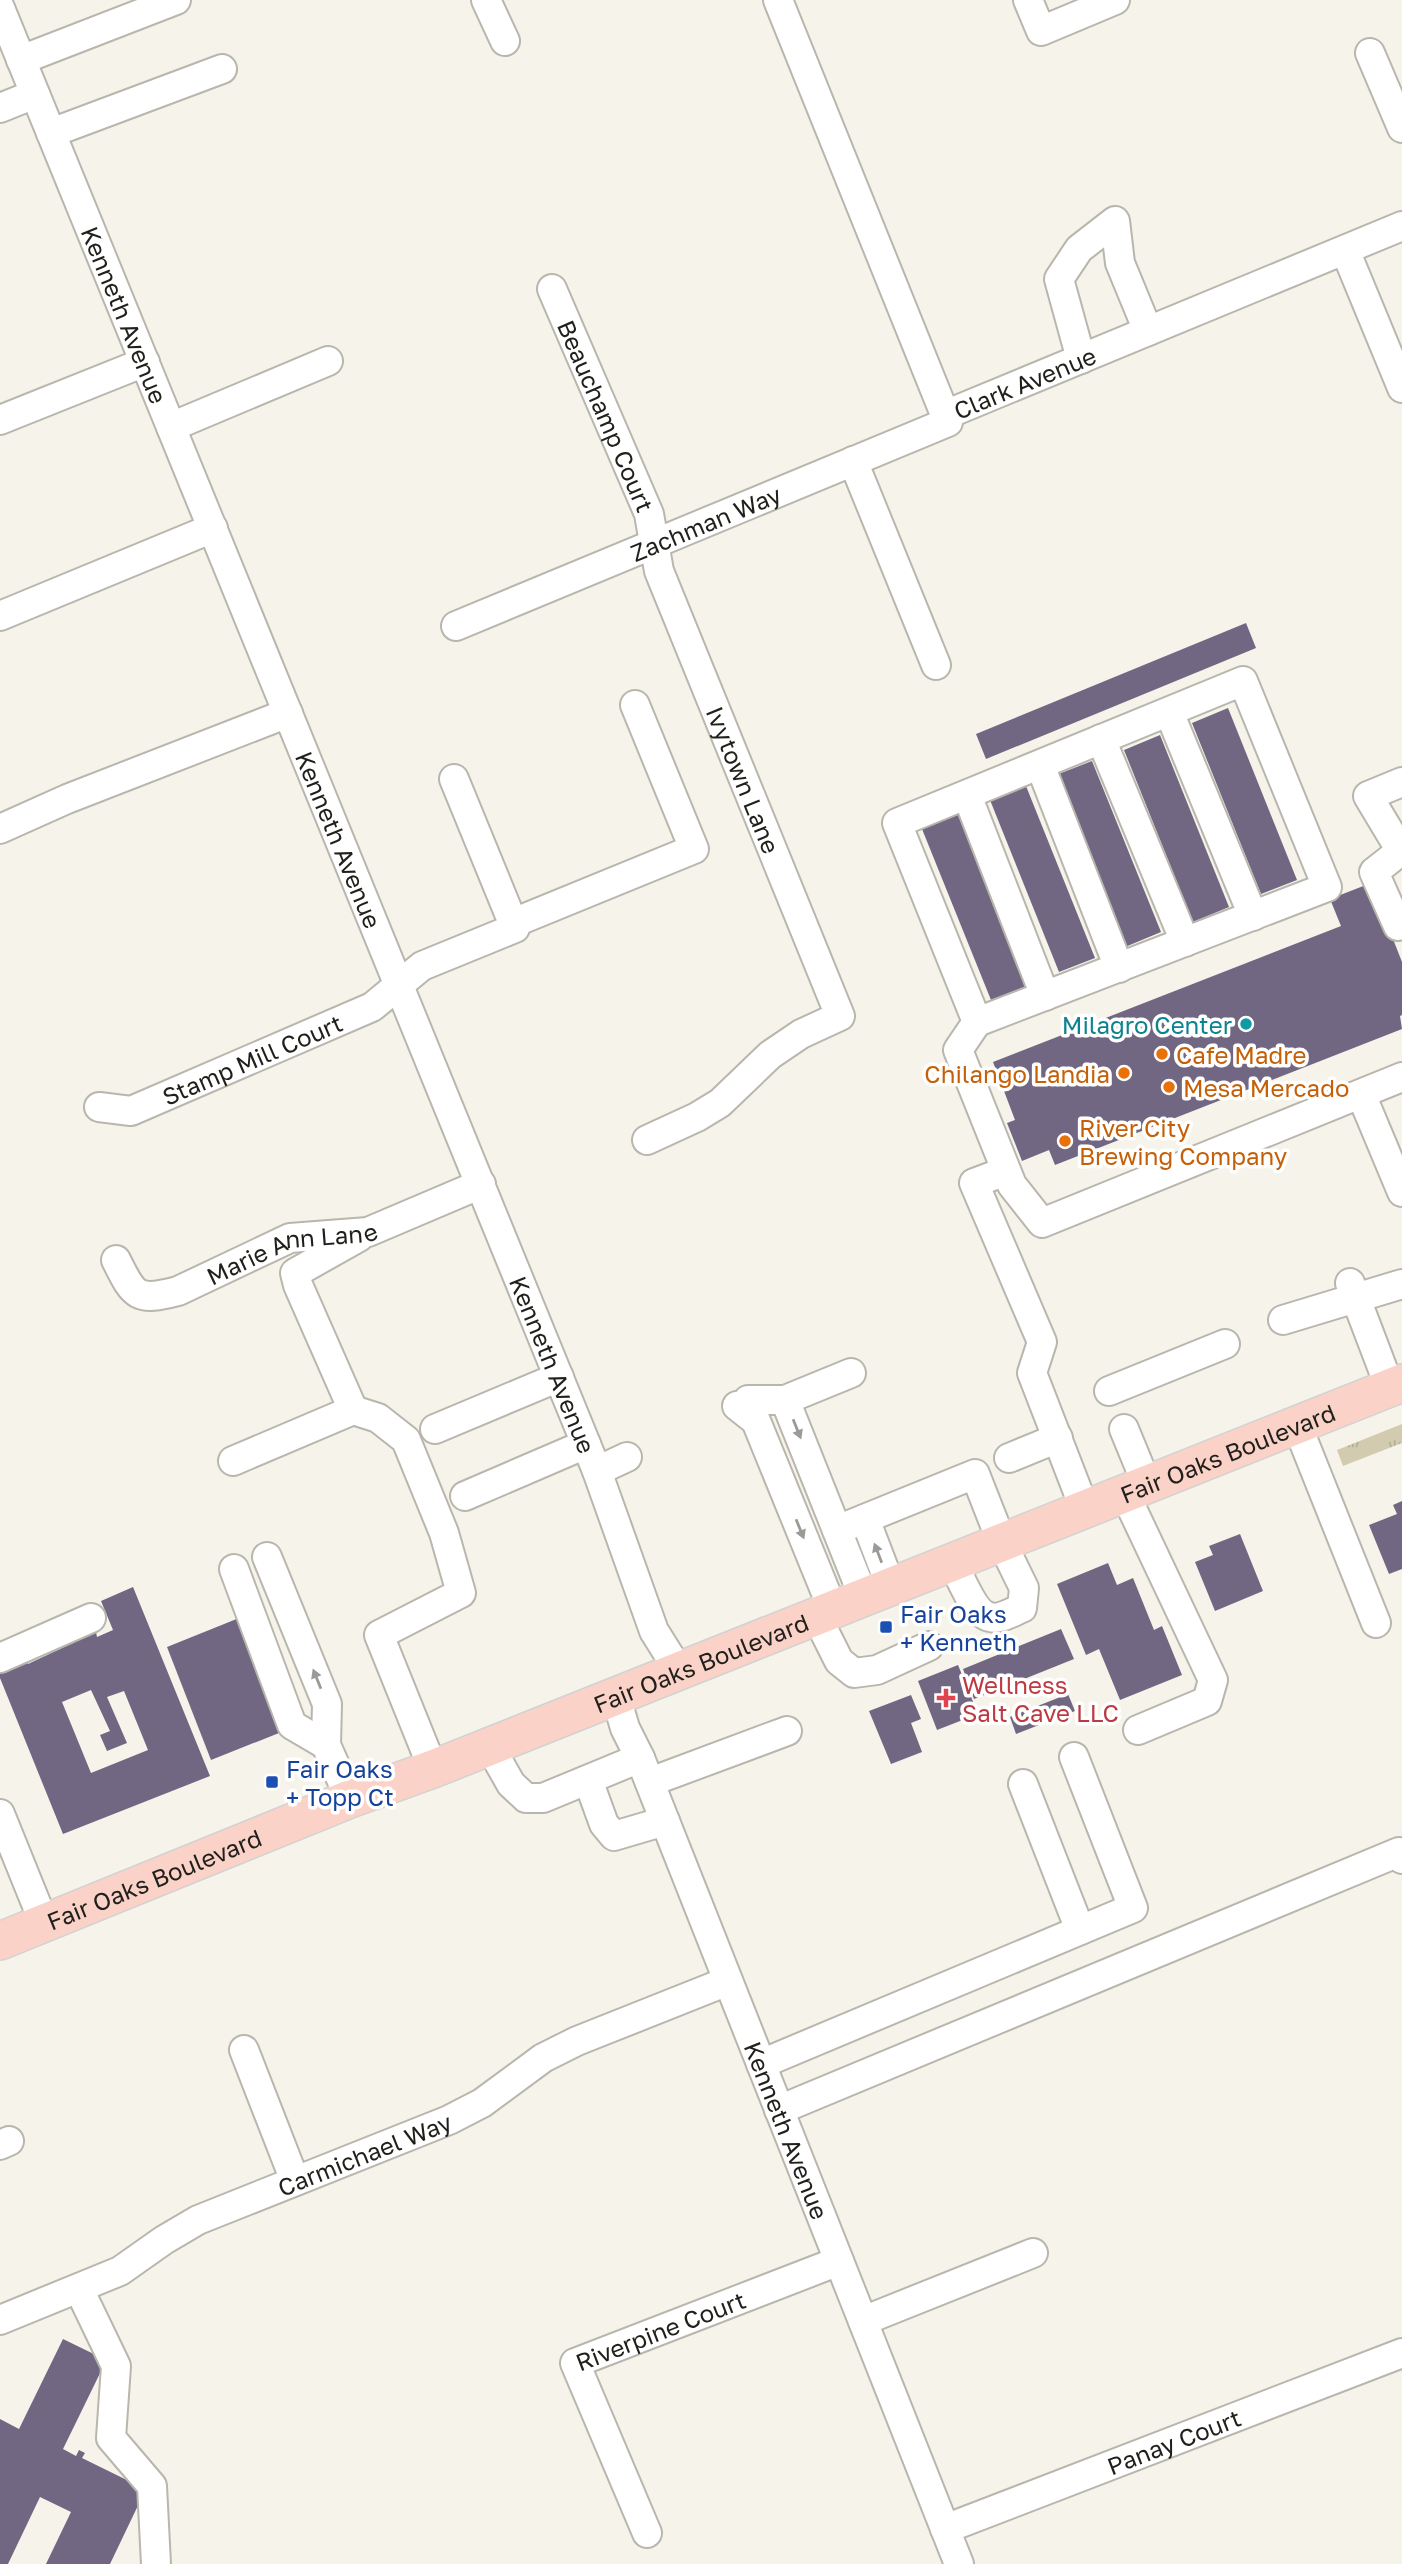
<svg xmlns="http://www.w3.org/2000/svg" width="1402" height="2564" font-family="'Golos Text',sans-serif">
<defs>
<pattern id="grass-tufts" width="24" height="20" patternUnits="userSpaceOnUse" patternTransform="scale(1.75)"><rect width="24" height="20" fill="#d3cbb0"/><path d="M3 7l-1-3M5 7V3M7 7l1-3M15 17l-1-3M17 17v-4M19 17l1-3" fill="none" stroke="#b5ae97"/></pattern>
</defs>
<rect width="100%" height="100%" fill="#f6f3ea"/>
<path fill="url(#grass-tufts)" d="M1402 1424V1443L1343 1466 1337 1450Z"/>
<g fill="#716782" fill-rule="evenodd">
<path d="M1246 623 1256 648 986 759 976 734Z"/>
<path d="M1228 708 1297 880 1261 894 1192 723Z"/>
<path d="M1160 735 1229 907 1193 922 1124 750Z"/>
<path d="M1092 761 1161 932 1125 947 1056 775Z"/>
<path d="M1026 786 1095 958 1059 972 990 800Z"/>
<path d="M958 814 1027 986 991 1000 922 829Z"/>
<path d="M1371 883 1402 962V1015L1400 1016 1402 1029 1055 1165 1049 1150 1022 1161 1007 1123 1015 1120 993 1062 1341 926 1330 899Z"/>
<path d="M1402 1501V1569L1389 1574 1369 1525 1397 1514 1393 1505Z"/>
<path d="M1240 1534 1263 1591 1215 1611 1195 1562 1213 1555 1209 1546Z"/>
<path d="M1108 1563 1117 1585 1133 1578 1154 1630 1162 1626 1182 1675 1120 1700 1099 1649 1086 1655 1057 1584Z"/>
<path d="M133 1587 210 1776 63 1834 0 1678V1670L26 1660 28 1664 96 1632 97 1637 113 1630 101 1601ZM91 1690 110 1731 100 1735 107 1751 127 1743 107 1697 124 1691 148 1750 91 1773 62 1702Z"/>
<path d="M239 1618 284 1731 211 1760 167 1647Z"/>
<path d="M1061 1629 1074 1659 974 1699 963 1669Z"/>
<path d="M958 1665 978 1714 937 1730 918 1681Z"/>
<path d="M1068 1694 1075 1711 1016 1734 1010 1717Z"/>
<path d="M911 1695 921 1719 911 1723 922 1752 891 1764 869 1711Z"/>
<path d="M63 2339 104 2359 105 2363 63 2449 76 2456 79 2450 85 2453 82 2458 141 2487 144 2493 110 2564H46L71 2512 40 2497 8 2564H0V2419L19 2429Z"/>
</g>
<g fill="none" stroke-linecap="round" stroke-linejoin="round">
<g stroke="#b8b6ad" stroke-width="32">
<g id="minor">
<path d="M486 0 505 41"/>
<path d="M1028 0 1041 31 1115 0"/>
<path id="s1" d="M0 8 597 1471 654 1631 679 1671"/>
<path d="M1370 53 1402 128"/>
<path d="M21 60 176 0"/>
<path d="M0 108 35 94"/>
<path d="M51 133 222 69"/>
<path d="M1345 250 1402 388"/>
<path id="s2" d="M552 289 649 514 659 571 840 1016 801 1034 770 1055 720 1103 697 1117 647 1140"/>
<path d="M1081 359 1059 279 1079 249 1115 221 1120 263 1148 331"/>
<path id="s3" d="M945 415 1402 226"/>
<path d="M0 420 145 362"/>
<path d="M171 427 328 361"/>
<path d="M853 461 936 665"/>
<path d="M0 616 213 528"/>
<path id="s4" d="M456 626 948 422 778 0"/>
<path d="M1169 712 1253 916"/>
<path d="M1101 739 1185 942"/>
<path d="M1040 765 1119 968"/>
<path d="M967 795 1045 996"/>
<path d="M0 829 67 799 288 713"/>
<path d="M1402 850 1374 872 1398 926 1402 925"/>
<path d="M1401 851 1368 796 1402 782"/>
<path d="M513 923 694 849 635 705"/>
<path d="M977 1022 897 823 1243 681 1327 887 977 1022 958 1050 1012 1185 1042 1223 1402 1077"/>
<path d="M1361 1094 1402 1192"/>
<path id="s5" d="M99 1107 131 1111 372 1007 422 966 515 928 454 779"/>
<path d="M1006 1171 974 1183 1042 1342 1032 1373 1085 1510"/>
<path id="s6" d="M116 1260C134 1296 136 1302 178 1291L290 1238 368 1232 481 1184"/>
<path d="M1350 1283 1390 1388"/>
<path d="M1283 1320 1402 1284"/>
<path d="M1109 1391 1225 1344"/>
<path d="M748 1400H785L864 1598"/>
<path d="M785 1400 851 1373"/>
<path d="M737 1406 756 1421 833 1610"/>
<path d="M353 1410 378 1418 406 1440 444 1533 461 1593 379 1635 433 1769"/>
<path d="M1297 1425 1376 1623"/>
<path d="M435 1429 559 1377"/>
<path d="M1124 1429 1147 1485"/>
<path d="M1009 1458 1058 1438"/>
<path d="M233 1461 353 1410 298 1285 295 1273 359 1237"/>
<path d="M597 1471 627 1457"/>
<path d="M1125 1494 1213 1680 1207 1701 1138 1730"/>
<path d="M465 1496 586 1444"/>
<path d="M865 1519 891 1587"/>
<path d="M837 1530 975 1474 1002 1543 1024 1588 1022 1608C1012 1612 1000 1620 990 1617 974 1614 960 1577 953 1563"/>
<path d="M267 1557 327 1704 326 1745 350 1799"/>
<path d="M234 1569 292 1725 326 1745"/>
<path d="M817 1617 839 1661 854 1673 877 1670 929 1646"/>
<path d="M0 1658 91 1618"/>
<path id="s7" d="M616 1697 625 1728 640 1758 959 2564"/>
<path d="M490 1747 511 1784 526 1798H543L640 1758"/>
<path d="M588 1780 604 1824 614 1836 665 1821"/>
<path d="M650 1782 787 1731"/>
<path d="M1023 1784 1080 1930"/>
<path d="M0 1814 44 1923"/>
<path d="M244 2050 295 2181"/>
<path d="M761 2064 1133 1908 1074 1757"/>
<path d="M779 2110 1399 1852 1402 1859"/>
<path d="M0 2145 9 2141"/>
<path d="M79 2289 116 2366 111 2438 152 2486 156 2564"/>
<path id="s8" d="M0 2320 120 2271 164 2240 198 2220 449 2120 482 2103 543 2058 577 2041 728 1981"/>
<path d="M863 2321 1033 2253"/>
<path id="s9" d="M945 2529 1402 2353"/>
<path id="s10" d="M647 2533 575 2363 839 2261"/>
</g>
</g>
<g stroke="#d2d2d1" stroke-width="40">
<g id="major">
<path id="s11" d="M0 1941 350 1799 433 1769 1402 1383"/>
</g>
</g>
<use href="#minor" stroke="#fff" stroke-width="28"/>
<use href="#major" stroke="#fbd2c8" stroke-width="37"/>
</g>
<defs><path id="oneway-solid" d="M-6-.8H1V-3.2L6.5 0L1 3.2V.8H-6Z" transform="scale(1.75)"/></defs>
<g fill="#9a9a98">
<use href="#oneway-solid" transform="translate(797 1429) rotate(68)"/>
<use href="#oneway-solid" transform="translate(800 1529) rotate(68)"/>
<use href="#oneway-solid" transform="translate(878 1553) rotate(-111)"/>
<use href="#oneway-solid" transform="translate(317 1679) rotate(-112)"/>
</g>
<circle fill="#0f9aa8" stroke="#fff" stroke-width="2.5" cx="1246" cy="1024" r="7"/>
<g fill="#e8710a" stroke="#fff" stroke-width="2.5">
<circle cx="1162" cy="1054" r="7"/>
<circle cx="1124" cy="1073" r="7"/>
<circle cx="1169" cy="1087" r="7"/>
<circle cx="1065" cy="1141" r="7"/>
</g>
<g fill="#1a4fb4" stroke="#fff" stroke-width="2.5">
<rect x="879" y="1620" width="14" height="14" rx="3.5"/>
<rect x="265" y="1775" width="14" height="14" rx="3.5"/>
</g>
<path fill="#e0444e" stroke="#fff" stroke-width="2.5" d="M942.5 1687.5h7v7h7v7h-7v7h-7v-7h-7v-7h7z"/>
<g text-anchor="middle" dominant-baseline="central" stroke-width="7" stroke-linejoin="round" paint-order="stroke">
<g font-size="24" fill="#1f1f1b" stroke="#fff">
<text stroke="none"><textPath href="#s1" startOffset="331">Kenneth Avenue</textPath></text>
<text stroke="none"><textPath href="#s3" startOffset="86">Clark Avenue</textPath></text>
<text stroke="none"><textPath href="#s2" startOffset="138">Beauchamp Court</textPath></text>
<text stroke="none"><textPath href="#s4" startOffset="270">Zachman Way</textPath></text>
<text stroke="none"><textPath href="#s2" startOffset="528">Ivytown Lane</textPath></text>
<text stroke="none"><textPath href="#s1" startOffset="898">Kenneth Avenue</textPath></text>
<text stroke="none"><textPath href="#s5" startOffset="164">Stamp Mill Court</textPath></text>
<text stroke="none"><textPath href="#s6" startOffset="203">Marie Ann Lane</textPath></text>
<text stroke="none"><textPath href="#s1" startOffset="1465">Kenneth Avenue</textPath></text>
<text stroke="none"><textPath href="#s11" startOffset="1321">Fair Oaks Boulevard</textPath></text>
<text stroke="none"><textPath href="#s11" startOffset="754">Fair Oaks Boulevard</textPath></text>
<text stroke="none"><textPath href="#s11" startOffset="166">Fair Oaks Boulevard</textPath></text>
<text stroke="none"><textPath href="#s7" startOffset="466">Kenneth Avenue</textPath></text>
<text stroke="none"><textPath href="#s8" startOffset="402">Carmichael Way</textPath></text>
<text stroke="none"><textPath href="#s10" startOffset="276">Riverpine Court</textPath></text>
<text stroke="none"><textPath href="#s9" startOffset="245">Panay Court</textPath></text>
</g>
<g font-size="24" fill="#0d838f" stroke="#fff" text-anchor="end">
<text x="1232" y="1024">Milagro Center</text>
</g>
<g font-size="24" fill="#c56008" stroke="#fff" text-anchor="start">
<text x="1176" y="1054">Cafe Madre</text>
<text x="1110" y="1073" text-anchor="end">Chilango Landia</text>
<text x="1183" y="1087">Mesa Mercado</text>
<text x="1079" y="1127">River City<tspan x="1079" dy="28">Brewing Company</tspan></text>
</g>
<g font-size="24" fill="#164399" stroke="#fff" text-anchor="start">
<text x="900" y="1613">Fair Oaks<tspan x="900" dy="28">+ Kenneth</tspan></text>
<text x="286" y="1768">Fair Oaks<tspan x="286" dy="28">+ Topp Ct</tspan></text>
</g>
<g font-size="24" fill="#be3a42" stroke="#fff" text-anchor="start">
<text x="962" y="1684">Wellness<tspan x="962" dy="28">Salt Cave LLC</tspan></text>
</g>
</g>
</svg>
